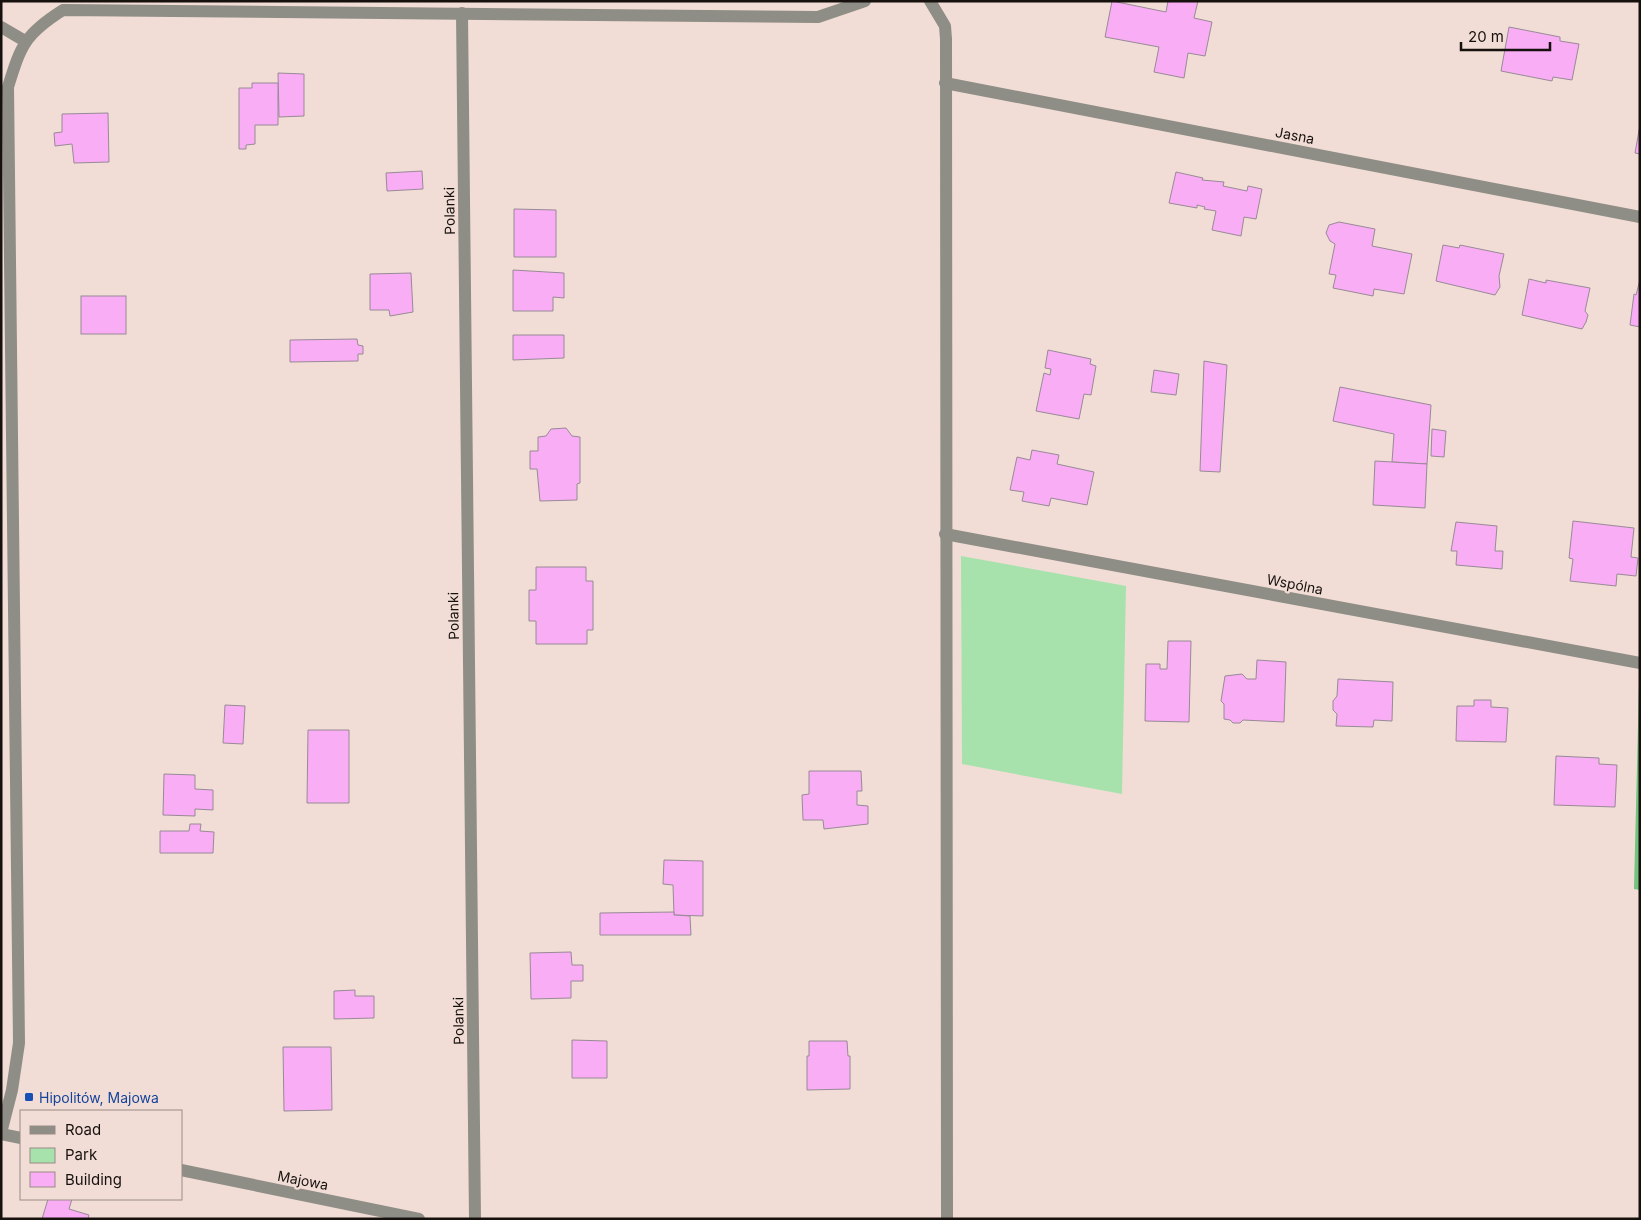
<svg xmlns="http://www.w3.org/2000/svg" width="1641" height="1220" font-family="Inter,sans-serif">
<rect width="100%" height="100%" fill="#f1ddd6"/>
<path fill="#a7e2ac" d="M961 556 1126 586 1122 794 962 764Z"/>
<path fill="#72c37d" d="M1639 684 1640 685V890L1634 889Z"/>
<g fill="#f9adf4" stroke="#988a96">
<path d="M1112 1 1166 12 1168 1H1198L1194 18 1212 22 1205 56 1188 53 1184 78 1154 72 1159 47 1105 37Z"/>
<path d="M1509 27 1560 37V41L1579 44 1572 80 1553 77 1552 81 1501 71Z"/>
<path d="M278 73 304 74V116L279 117Z"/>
<path d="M252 83H278V125H255V144L246 145V149H239V88H252Z"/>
<path d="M108 113 109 162 74 163 72 144 55 146 54 133 62 132V114Z"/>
<path d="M1640 125V154L1635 153Z"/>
<path d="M422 171 423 189 387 191 386 173Z"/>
<path d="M1176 172 1203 178 1202 180 1224 182 1223 186 1247 191 1248 186 1262 189 1256 219 1244 217 1241 236 1212 230 1216 211 1204 209 1205 207 1197 205V208L1169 203Z"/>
<path d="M514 209 556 210V257H514Z"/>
<path d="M1339 222 1375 229 1372 246 1412 254 1404 294 1374 289 1373 296 1333 288 1336 275 1329 274 1335 244 1330 241 1326 233 1329 225Z"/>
<path d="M1443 245 1459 248 1460 245 1504 254 1499 276 1500 287 1495 295 1436 281Z"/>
<path d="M513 270 564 273V298L553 297V311H513Z"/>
<path d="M411 273 413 312 390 316 389 310H370V274Z"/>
<path d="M1529 279 1546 283V280L1590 288 1585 311 1588 315 1586 322 1582 329 1522 315Z"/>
<path d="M1640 280V327L1630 325 1634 294 1636 295Z"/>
<rect x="81" y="296" width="45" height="38"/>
<path d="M513 335H564V358L513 360Z"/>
<path d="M357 339 358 345 363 346V354H358V361L290 362V340Z"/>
<path d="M1048 350 1091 359 1090 364 1096 366 1091 395 1084 394 1079 419 1036 411 1044 373 1050 375 1051 369 1045 368Z"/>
<path d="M1204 361 1227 365 1220 472 1200 471Z"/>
<path d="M1154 370 1179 374 1176 395 1151 392Z"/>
<path d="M1340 387 1431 405 1427 464 1392 462 1394 434 1333 421Z"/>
<path d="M566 428 572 436 580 437V483L577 484V500L540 501 537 469H530V451H538V437L546 436 551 429Z"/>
<path d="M1432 429 1446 431 1444 457 1431 456Z"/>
<path d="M1032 450 1059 455 1057 464 1094 472 1087 505 1051 498 1049 506 1022 501 1024 492 1010 490 1017 457 1030 460Z"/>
<path d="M1375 461 1427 464 1425 508 1373 505Z"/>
<path d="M1573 521 1634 528 1631 557 1638 558 1636 576 1617 574 1616 586 1570 581 1573 559 1569 558Z"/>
<path d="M1456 522 1497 526 1495 551H1503L1502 569 1456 565 1457 551H1451Z"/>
<path d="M536 567H586V581H593V630H587V644H536V621H529V590H536Z"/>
<path d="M1168 641H1191L1189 722 1145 721 1146 664H1160V669H1167Z"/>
<path d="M1257 660 1286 662 1284 722 1243 720 1240 723H1233L1230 720 1224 719V704L1221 701 1225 676 1242 674 1247 679H1256Z"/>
<path d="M1338 679 1393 682 1392 721 1374 720 1373 727 1336 726 1337 714 1333 710V701L1337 696Z"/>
<path d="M1474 700H1491V707L1508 708 1506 742 1456 741 1457 706H1474Z"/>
<path d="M225 705 245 706 243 744 223 743Z"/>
<path d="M308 730H349V803H307Z"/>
<path d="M1556 756 1599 758V764L1617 765 1615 807 1554 805Z"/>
<path d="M809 771H861L862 791H857V805L868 806V824L824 829 823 820H803L802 795 809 794Z"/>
<path d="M164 774 195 775V789L213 790V810L195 809V816L163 815Z"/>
<path d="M190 824H201L200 831 214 832 213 853H160V831H189Z"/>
<path d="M664 860 703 861V916L674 915 673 885 663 884Z"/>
<path d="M674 912V915L690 916 691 935H600V913Z"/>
<path d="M571 952 572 965H583V981H571V998L531 999 530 953Z"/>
<path d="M355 990V996H374V1018L334 1019V991Z"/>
<path d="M572 1040 607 1041V1078H572Z"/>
<path d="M809 1041H847L848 1056H850V1089L807 1090V1056H809Z"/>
<path d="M283 1047H331L332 1110 284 1111Z"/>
<path d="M48 1199H72L69 1209 89 1215 88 1219H42Z"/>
</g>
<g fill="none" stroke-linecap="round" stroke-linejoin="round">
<g stroke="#8f8e86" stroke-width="12">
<path d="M930 1 945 26 946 39 947 1219"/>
<path d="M462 13 475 1219"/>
<path d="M1 27 25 41"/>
<path d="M945 83 1640 217"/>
<path d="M945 534 1640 663"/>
<path d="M1 1133 12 1090 19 1043 8 87C21 45 25 34 63 10L818 17 865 1"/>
<path d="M1 1134 21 1138"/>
<path d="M181 1170 419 1219"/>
</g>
</g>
<rect fill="#1a4fb4" stroke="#f1ddd6" stroke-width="2" x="24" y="1092" width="10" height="10" rx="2.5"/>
<g text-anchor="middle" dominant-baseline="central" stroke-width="4.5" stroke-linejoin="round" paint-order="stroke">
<g font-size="14" fill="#17110e" stroke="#f1ddd6">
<text transform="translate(1295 135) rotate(11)">Jasna</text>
<text transform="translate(449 211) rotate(-91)">Polanki</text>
<text transform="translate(1295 584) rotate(11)">Wspólna</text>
<text transform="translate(453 616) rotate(-91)">Polanki</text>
<text transform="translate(458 1021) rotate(-91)">Polanki</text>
<text transform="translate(303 1180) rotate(11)">Majowa</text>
</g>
<g font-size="14" fill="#164399" stroke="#f1ddd6" text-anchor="start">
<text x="39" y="1097">Hipolitów, Majowa</text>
</g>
</g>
<rect width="1641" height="1220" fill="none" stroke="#17110e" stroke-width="5"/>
<rect x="20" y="1110" width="162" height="90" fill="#f1ddd6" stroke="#9a8b86"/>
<rect x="30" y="1126" width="25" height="8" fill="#8f8e86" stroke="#9a8b86"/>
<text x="65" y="1135" font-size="15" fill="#17110e">Road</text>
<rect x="30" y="1148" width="25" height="15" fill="#a7e2ac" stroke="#9a8b86"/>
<text x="65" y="1160" font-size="15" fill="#17110e">Park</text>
<rect x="30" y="1172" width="25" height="15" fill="#f9adf4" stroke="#9a8b86"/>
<text x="65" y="1185" font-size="15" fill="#17110e">Building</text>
<path d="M1461 42v8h89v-8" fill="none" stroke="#17110e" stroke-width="2.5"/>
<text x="1468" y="42" font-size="15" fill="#17110e" stroke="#f1ddd6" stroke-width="4" paint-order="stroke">20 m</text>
</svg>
